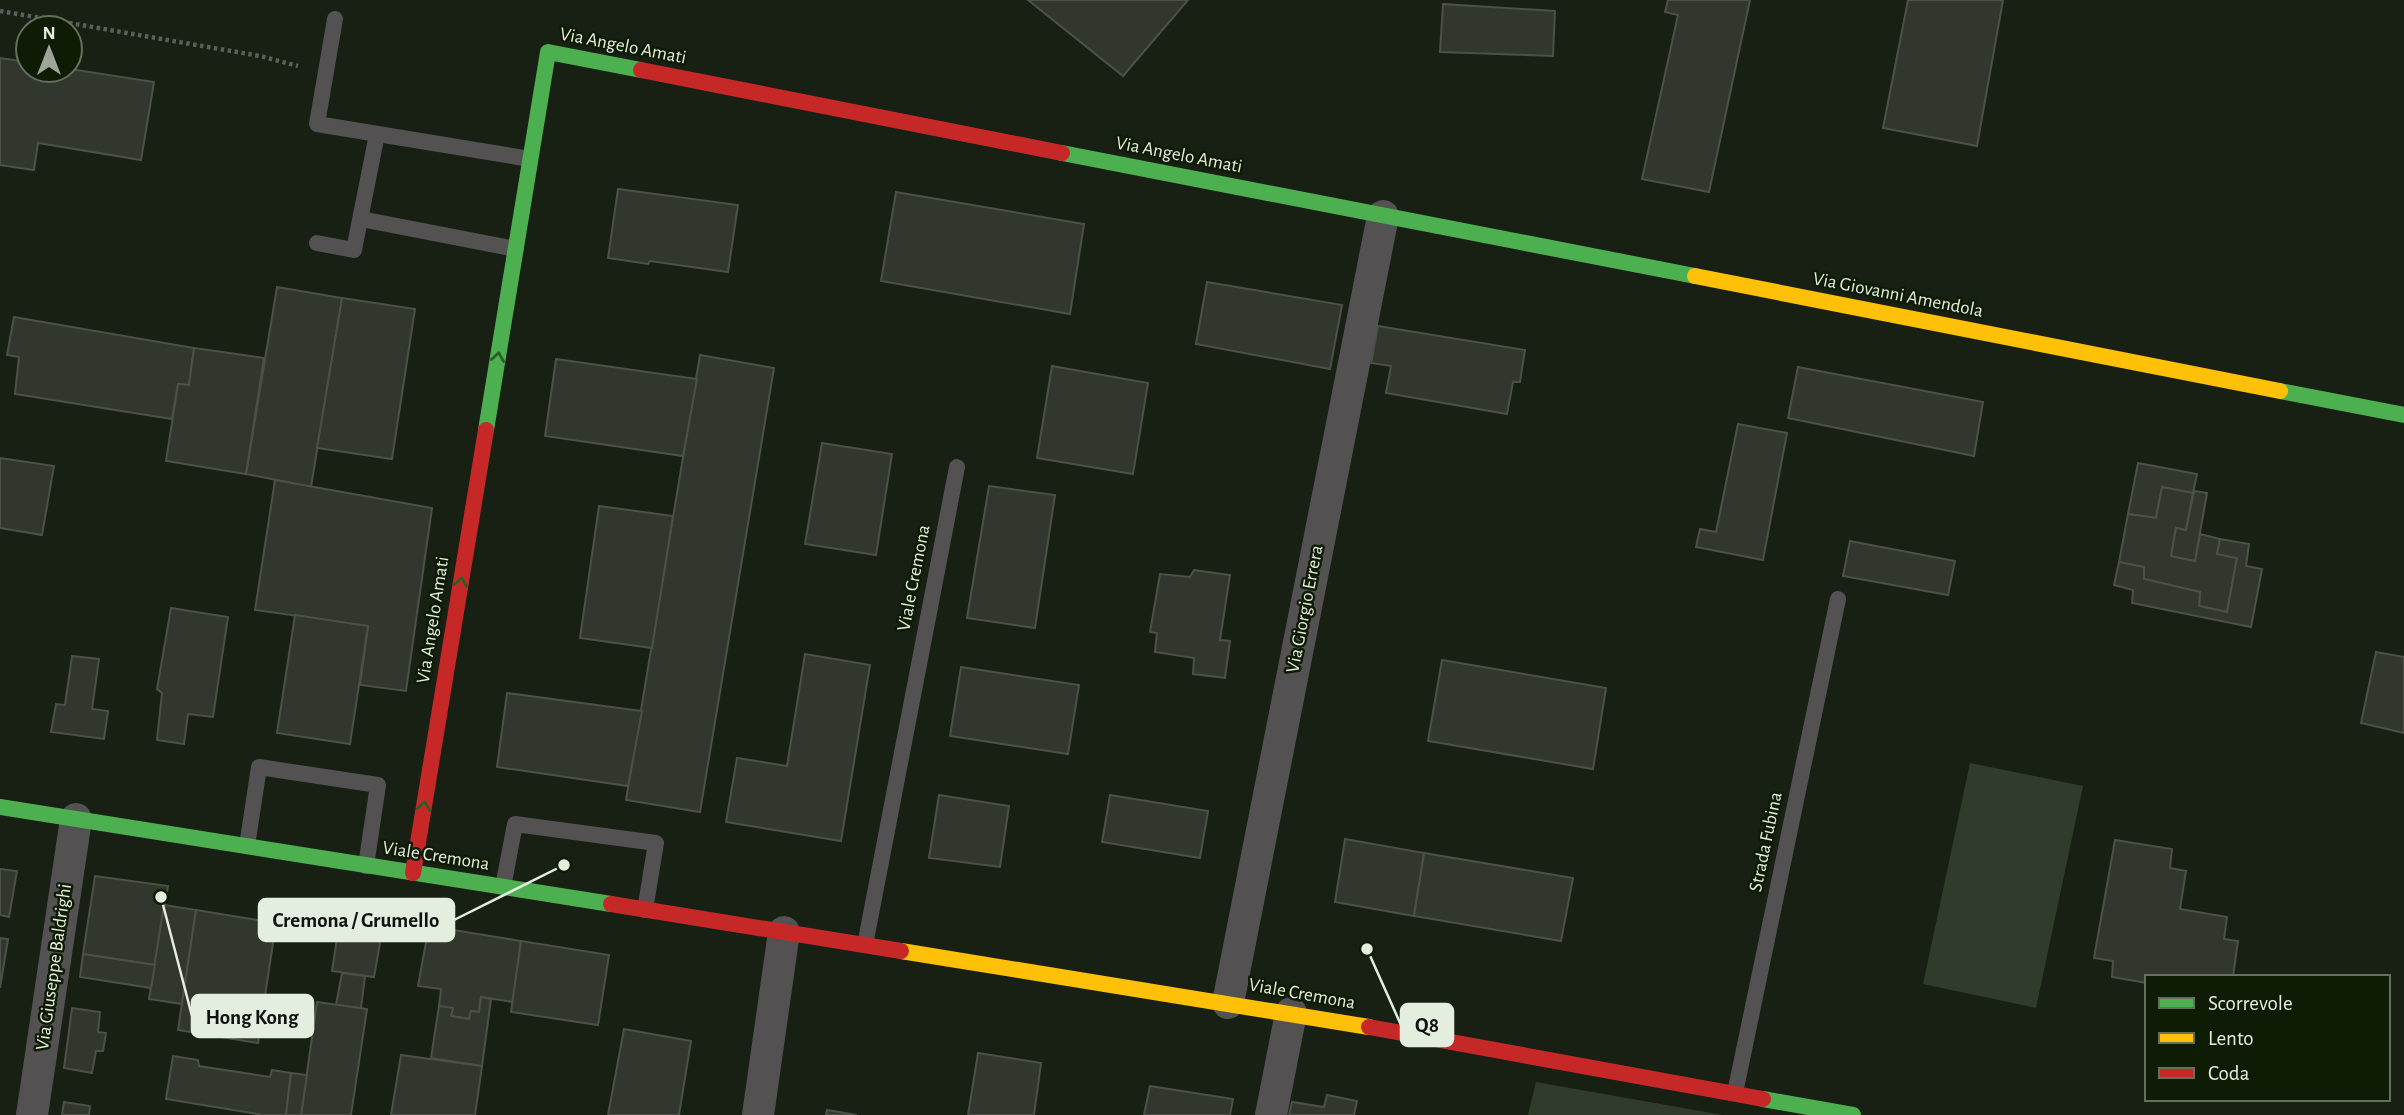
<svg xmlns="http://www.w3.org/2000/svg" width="2404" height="1115" font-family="'Alegreya Sans',sans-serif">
<rect width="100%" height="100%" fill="#181f13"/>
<g fill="#313b2c">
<path d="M1970 763 2083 786 2036 1008 1923 984Z"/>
<path d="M1536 1082 1723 1115H1528Z"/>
</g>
<g fill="#31372c" stroke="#4b5146" stroke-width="2">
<path d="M1028 0H1188L1123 76Z"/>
<path d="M1668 0H1750L1709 192 1642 179 1678 15 1665 12Z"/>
<path d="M1908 0H2003L1977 146 1883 128Z"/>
<path d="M1443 4 1555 11 1553 56 1440 52Z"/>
<path d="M0 58 28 62V70L70 69 154 82 141 160 38 143 34 170 0 165Z"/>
<path d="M618 189 738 205 728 272 650 261 648 264 608 258Z"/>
<path d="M896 192 1084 224 1070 314 881 281Z"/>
<path d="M1207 282 1342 305 1330 369 1196 344Z"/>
<path d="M277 287 342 298 311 487 246 474Z"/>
<path d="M342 298 415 309 392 459 317 448Z"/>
<path d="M14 317 194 348 189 385 178 384 172 419 15 394 19 357 7 355Z"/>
<path d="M1378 326 1525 350 1520 382H1513L1507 414 1386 393 1391 366 1371 363Z"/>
<path d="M194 348 264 358 246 474 166 461 178 384 189 385Z"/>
<path d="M700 355 774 368 700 812 626 800Z"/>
<path d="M556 359 697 379 683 456 545 436Z"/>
<path d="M1052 366 1148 383 1133 474 1037 458Z"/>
<path d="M1798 367 1983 402 1974 456 1788 418Z"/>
<path d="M1738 424 1787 433 1763 560 1696 547 1700 529 1716 532Z"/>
<path d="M822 443 892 454 876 555 805 544Z"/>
<path d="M0 458 54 466 42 535 0 528Z"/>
<path d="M2138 463 2197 474 2193 493 2162 487 2156 518 2128 514Z"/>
<path d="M275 480 432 508 406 691 360 685 368 626 255 610Z"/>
<path d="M989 486 1055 495 1035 628 967 618Z"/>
<path d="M2162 487 2193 493 2186 530 2176 528 2171 556 2195 561 2200 534 2220 539 2217 554 2237 558 2227 612 2199 606 2200 592 2144 579V567L2119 562 2128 514 2156 518Z"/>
<path d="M2194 491 2207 493 2195 561 2171 556 2176 528 2186 530Z"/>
<path d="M599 506 673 516 652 648 580 638Z"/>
<path d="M2220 539 2249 544 2246 566 2262 569 2251 627 2132 603 2133 590 2114 585 2119 562 2144 567V579L2200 592 2199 606 2227 612 2237 558 2217 554Z"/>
<path d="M1850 541 1955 561 1948 595 1843 576Z"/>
<path d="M1194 570 1230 575 1220 640 1230 641 1225 678 1193 674 1194 658 1155 652 1157 633 1150 632 1160 574 1190 577Z"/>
<path d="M171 608 228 617 213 717 188 714 184 744 157 740 162 693 157 689Z"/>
<path d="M295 615 368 626 350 744 277 733Z"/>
<path d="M2376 652 2404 657V733L2361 723Z"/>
<path d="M805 654 870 665 841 841 726 822 737 758 787 766Z"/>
<path d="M72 656 99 659 92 709 108 711 104 739 51 732 56 704 65 705Z"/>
<path d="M1442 660 1606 688 1593 769 1428 741Z"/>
<path d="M961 667 1079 685 1068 754 950 736Z"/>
<path d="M507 693 642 711 628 786 497 767Z"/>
<path d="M939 795 1009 806 1000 867 929 858Z"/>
<path d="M1110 795 1208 811 1200 858 1102 842Z"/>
<path d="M1345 839 1424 853 1414 916 1335 902Z"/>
<path d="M2115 840 2172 849 2170 868 2186 871 2180 909 2227 917 2224 939 2238 941 2233 977H2147V983L2112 977 2113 961 2094 958Z"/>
<path d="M1424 853 1573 878 1561 941 1414 916Z"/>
<path d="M0 869 17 871 9 917 0 915Z"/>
<path d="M95 876 168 886 155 965 83 954Z"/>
<path d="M164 905 196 910 182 1004 149 999Z"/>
<path d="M196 910 276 923 258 1043 178 1030Z"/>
<path d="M341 912 384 920 374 977 332 971Z"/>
<path d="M429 926 521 941 513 1002 481 997 479 1012 471 1011 469 1019 451 1016 453 1008 439 1006 441 989 418 986Z"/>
<path d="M0 938 8 939 0 988Z"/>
<path d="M521 941 609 955 598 1025 511 1012Z"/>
<path d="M83 954 155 965 151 988 80 977Z"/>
<path d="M342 973 365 976 361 1008 336 1005Z"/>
<path d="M481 997 491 999 482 1066 431 1058 439 1006 453 1008 451 1016 469 1019 471 1011 479 1012Z"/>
<path d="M317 1002 367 1009 351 1115H301Z"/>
<path d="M72 1008 100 1012 98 1032 106 1033 103 1051H96L92 1073 64 1068Z"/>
<path d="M624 1029 691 1041 679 1115H608Z"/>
<path d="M978 1053 1041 1063 1034 1115H968Z"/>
<path d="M401 1055 482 1066 475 1115H391Z"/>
<path d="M173 1056 198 1060 199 1066 270 1077 272 1070 291 1073 286 1115H263L166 1099Z"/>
<path d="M291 1073 307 1075 301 1115H286Z"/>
<path d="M1150 1086 1233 1099 1230 1115H1144Z"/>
<path d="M1327 1095 1357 1101 1354 1115H1289L1292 1102 1324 1107Z"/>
<path d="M64 1102 90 1106 89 1115H62Z"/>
<path d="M827 1110 857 1115H826Z"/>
</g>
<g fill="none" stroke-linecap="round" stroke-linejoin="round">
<path stroke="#5d5d5a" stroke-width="4.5" stroke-dasharray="3.5 3.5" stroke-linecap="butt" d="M0 11 260 56 298 66"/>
<g stroke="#535152" stroke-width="16">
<path d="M335 19 317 124 530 159"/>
<path d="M361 219 516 249"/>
<path d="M317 243 354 250 377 134"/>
<path d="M247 846 259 767 378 785 366 866"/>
<path d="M503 887 515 824 656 843 645 910"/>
<path d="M865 945 957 467"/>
<path d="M1735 1093 1838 599"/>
</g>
<g stroke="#535152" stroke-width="32">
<path d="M1228 1003 1383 216"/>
<path d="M32 1115 76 819"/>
<path d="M758 1115 784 932"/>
<path d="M1271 1115 1291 1013"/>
</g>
<g stroke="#4caf50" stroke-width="16">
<path d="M1062 153 1695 276"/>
<path d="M2280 391 2404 415"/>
<path d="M486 430 548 52 641 70"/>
<path d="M0 807 611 904"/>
<path d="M1763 1099 1853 1115"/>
</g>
<g stroke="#ffc107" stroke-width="16">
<path d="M1695 276 2280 391"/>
<path d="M901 951 1369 1027"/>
</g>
<g stroke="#c62828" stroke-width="16">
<path d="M641 70 1062 153"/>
<path d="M413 873 486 430"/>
<path d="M611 904 901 951"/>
<path d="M1369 1027 1763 1099"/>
</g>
</g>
<defs><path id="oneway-chevron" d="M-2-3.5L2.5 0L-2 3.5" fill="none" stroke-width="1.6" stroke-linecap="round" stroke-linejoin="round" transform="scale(1.75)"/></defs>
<g stroke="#2a5e27">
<use href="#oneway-chevron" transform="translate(498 357) rotate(-81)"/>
<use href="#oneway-chevron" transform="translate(461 582) rotate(-81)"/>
<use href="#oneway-chevron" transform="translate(424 806) rotate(-81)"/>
</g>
<g text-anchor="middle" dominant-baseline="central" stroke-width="5" stroke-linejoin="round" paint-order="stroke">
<g font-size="19" fill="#e4eedf" stroke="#0e1c05">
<text transform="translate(623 46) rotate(11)">Via Angelo Amati</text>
<text transform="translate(1179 155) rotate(11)">Via Angelo Amati</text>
<text transform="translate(1898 295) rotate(11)">Via Giovanni Amendola</text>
<text transform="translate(914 578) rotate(-79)">Viale Cremona</text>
<text transform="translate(1305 609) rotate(-79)">Via Giorgio Errera</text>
<text transform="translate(433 620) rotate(-81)">Via Angelo Amati</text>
<text transform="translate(1766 842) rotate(-78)">Strada Fubina</text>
<text transform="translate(436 856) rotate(9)">Viale Cremona</text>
<text transform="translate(54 967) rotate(-82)">Via Giuseppe Baldrighi</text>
<text transform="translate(1302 994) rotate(10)">Viale Cremona</text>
</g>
</g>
<path fill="none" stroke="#e4eedf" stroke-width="2.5" d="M564 865L454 920M161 897L192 1016M1367 949L1401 1025"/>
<g fill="#e4eedf" stroke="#0e1c05" stroke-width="2.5">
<circle cx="564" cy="865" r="7"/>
<circle cx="161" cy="897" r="7"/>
<circle cx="1367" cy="949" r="7"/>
</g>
<g fill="#e4eedf" stroke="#e4eedf" stroke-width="2.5">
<rect x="259" y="899" width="195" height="42" rx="7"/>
<rect x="192" y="995" width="121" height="42" rx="7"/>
<rect x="1401" y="1004" width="52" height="42" rx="7"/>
</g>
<g font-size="21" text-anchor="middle" font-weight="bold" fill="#111">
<text x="356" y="927">Cremona / Grumello</text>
<text x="252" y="1024">Hong Kong</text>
<text x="1427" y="1032">Q8</text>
</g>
<rect x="2145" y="975" width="245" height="126" fill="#0e1c05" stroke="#64705c" stroke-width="2"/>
<rect x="2159" y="998" width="35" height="10" fill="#4caf50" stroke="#64705c" stroke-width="2"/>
<text x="2208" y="1010" font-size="21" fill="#e4eedf">Scorrevole</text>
<rect x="2159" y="1033" width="35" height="10" fill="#ffc107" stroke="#64705c" stroke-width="2"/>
<text x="2208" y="1045" font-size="21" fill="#e4eedf">Lento</text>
<rect x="2159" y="1068" width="35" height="10" fill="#c62828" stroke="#64705c" stroke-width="2"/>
<text x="2208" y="1080" font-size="21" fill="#e4eedf">Coda</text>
<g transform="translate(49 49)"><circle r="33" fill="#0e1c05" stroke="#64705c" stroke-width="2"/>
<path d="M0-5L12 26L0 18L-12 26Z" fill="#9da698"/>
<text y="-10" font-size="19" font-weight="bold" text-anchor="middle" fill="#e4eedf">N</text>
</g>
</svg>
